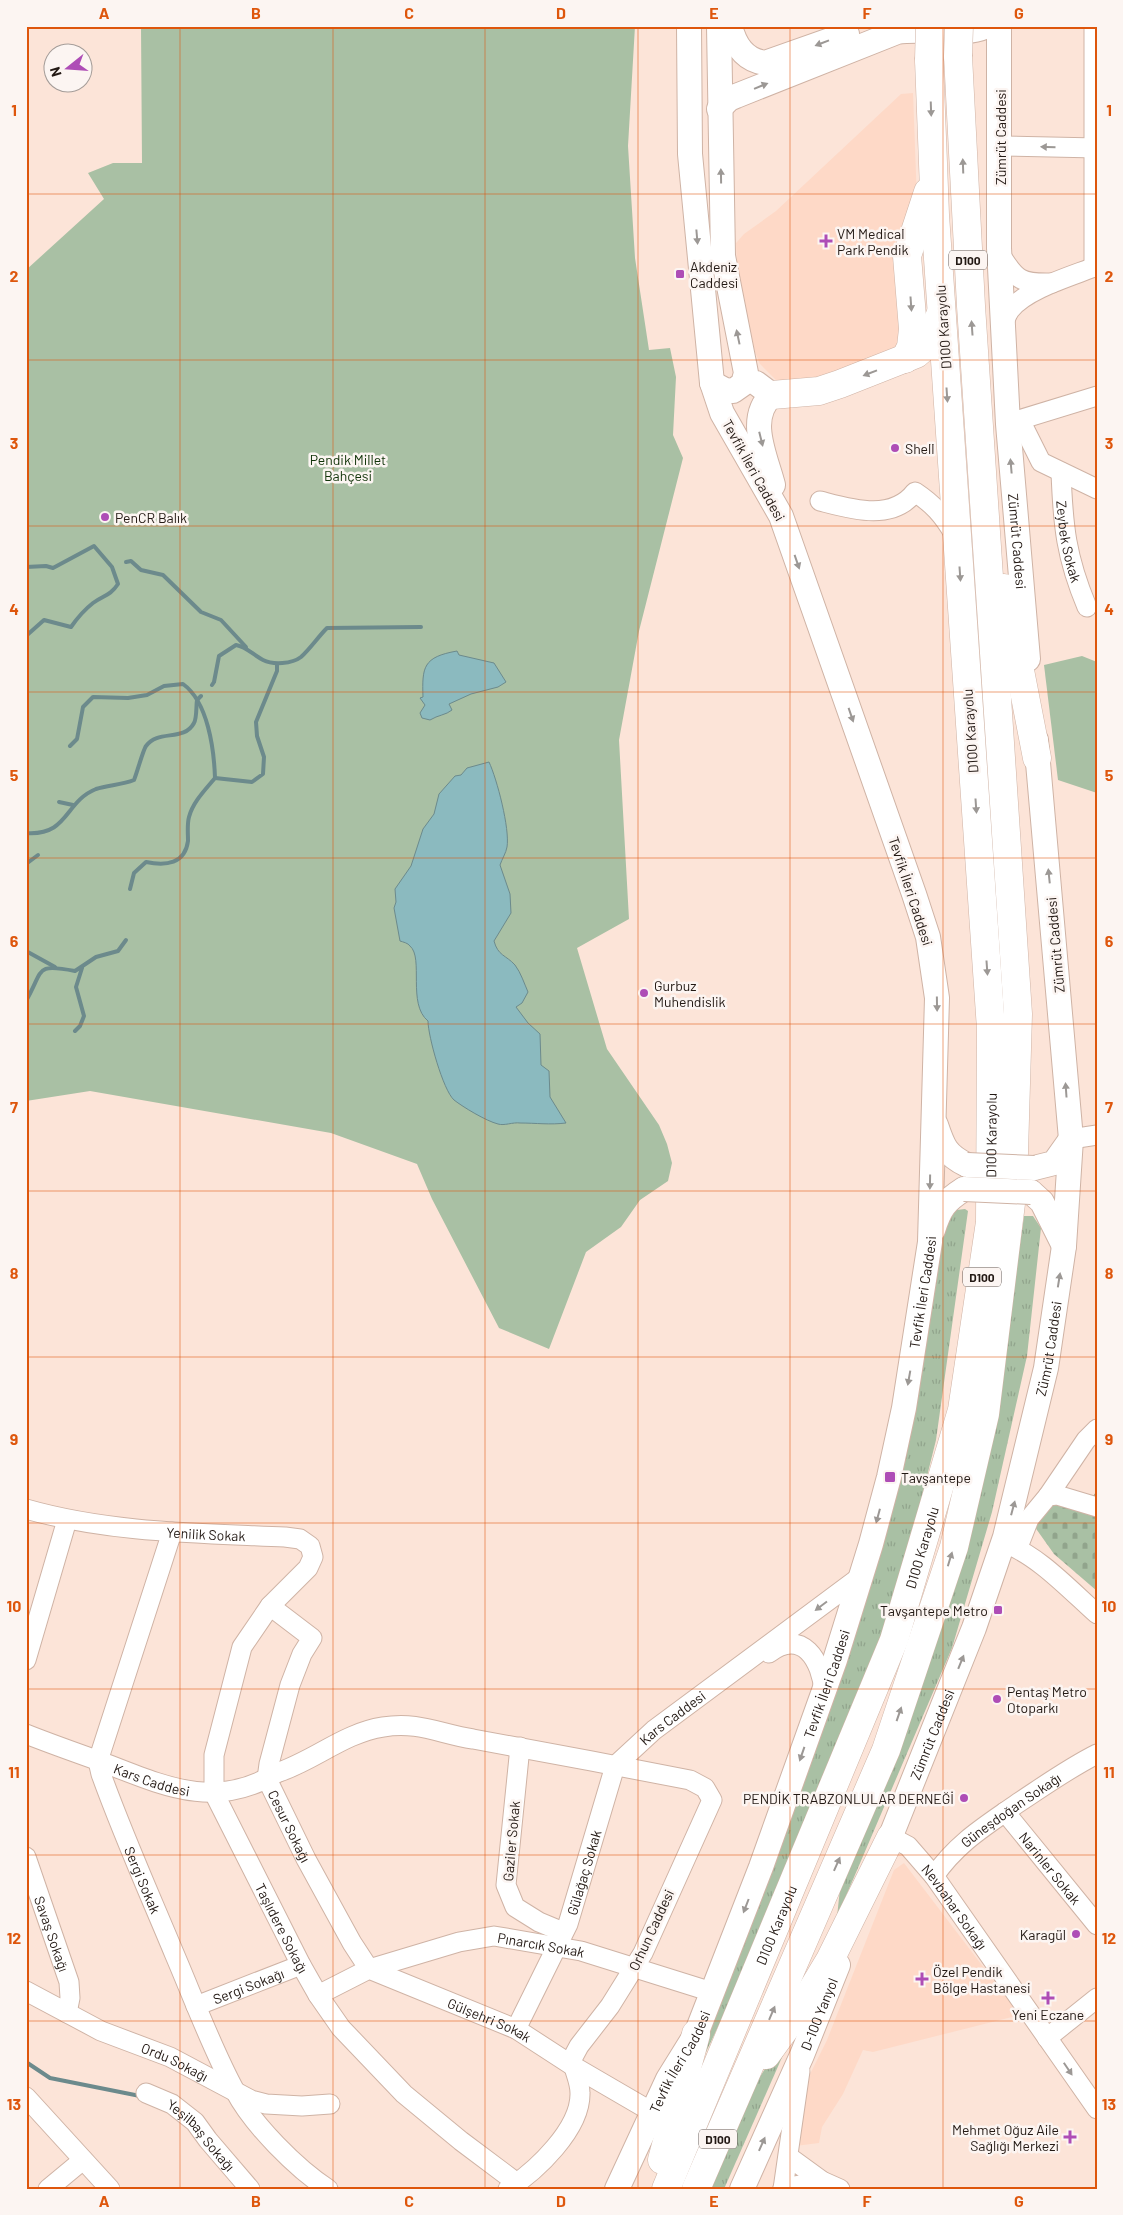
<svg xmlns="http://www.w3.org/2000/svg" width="1123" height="2215" font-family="Barlow,sans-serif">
<defs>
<pattern id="grass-tufts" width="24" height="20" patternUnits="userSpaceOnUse" patternTransform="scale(1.25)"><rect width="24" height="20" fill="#a9c0a4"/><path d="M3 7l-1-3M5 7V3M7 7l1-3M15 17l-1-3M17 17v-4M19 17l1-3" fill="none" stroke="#91a48c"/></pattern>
<pattern id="cemetery-stones" width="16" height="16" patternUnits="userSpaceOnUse" patternTransform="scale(1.25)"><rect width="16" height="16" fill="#a9c0a4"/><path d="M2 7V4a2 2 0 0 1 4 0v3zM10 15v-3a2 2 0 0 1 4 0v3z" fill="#91a48c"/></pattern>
</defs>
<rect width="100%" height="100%" fill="#fce4d8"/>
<g fill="#fed9c7">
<path d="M913 93 922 337 839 376 777 381 760 364 752 345 737 269 736 243 744 234 776 211 901 94Z"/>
<path d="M904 1863 1020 2015 873 2052 863 2050 843 2094 822 2127 819 2143 795 2146 808 2078 827 2040 894 1870Z"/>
</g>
<g fill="url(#grass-tufts)">
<path d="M965 1209 968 1211 936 1440 905 1565 869 1674 745 1970 688 2090 840 1668 898 1491 909 1432 938 1231 948 1211Z"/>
<path d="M1024 1216H1033L1041 1228 1027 1356 992 1512 952 1648 837 1917 841 1879 998 1400Z"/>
<path d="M802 2012 724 2189H702L735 2115Z"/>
</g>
<path fill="url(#cemetery-stones)" d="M1097 1490V1591L1054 1554 1032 1523 1049 1504 1094 1495Z"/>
<g fill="#a9c0a4">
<path d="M141 26H635L628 146 635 258 649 350 670 348 676 377 673 435 683 458 639 631 619 740 629 919 577 948 607 1049 659 1125 667 1144 672 1163 668 1181 640 1200 621 1227 586 1252 549 1349 499 1328 432 1199 417 1164 331 1133 90 1091 26 1101V270L104 199 88 173 113 163H142Z"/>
<path d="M1082 656 1097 662V793L1058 780 1044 665Z"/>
</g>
<g fill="#8bbabf" stroke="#6c8a8c">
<path d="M457 651 459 655 494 663 506 682 498 687 471 694 449 704 452 710C446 715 438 715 430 720L422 718 420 713 425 705 420 698 423 697C422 667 423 657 457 651Z"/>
<path d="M489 762C497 779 510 829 507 847 506 853 502 859 500 865L510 894 511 913 494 941C498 956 506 955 515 965 521 973 524 983 528 992L522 1003 516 1007 528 1023 540 1034 541 1065 549 1071 550 1097 566 1123C550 1125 536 1123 520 1123 513 1122 504 1126 498 1124 486 1121 463 1107 454 1100 443 1090 428 1036 428 1021 407 1004 424 958 410 946 408 943 403 942 400 941L394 908 396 902 395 889 411 866 423 829 434 814 439 794 455 776 461 775 467 768Z"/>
</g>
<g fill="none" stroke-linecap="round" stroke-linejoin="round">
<g stroke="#6c8a8c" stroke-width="4">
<path d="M126 562 131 561 141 570 163 575 201 612 221 620 246 647"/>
<path d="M26 567 46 566 53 568 94 546 112 567 118 584C110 596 104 595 93 603 84 610 78 617 71 627L44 620 26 636"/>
<path d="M212 685 214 682 219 656 236 645C247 647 253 655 263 660 273 665 292 664 301 657 310 649 318 637 327 628L421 627"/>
<path d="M70 746 77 739 83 707 93 697 128 698 147 695 164 686 183 684C208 702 214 749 215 778 205 790 193 802 189 817 187 824 188 833 188 841 185 864 166 866 146 862L134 873 130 889"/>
<path d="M215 778 252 782 263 774 264 757 257 736 256 722 277 671V664"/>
<path d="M59 802 73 805"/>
<path d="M26 833C69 836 64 802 96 789 108 785 122 785 134 780 137 773 143 750 146 746 158 729 184 742 194 723 197 718 196 706 197 700L201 696"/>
<path d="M26 864 38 855"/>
<path d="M26 951 55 967"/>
<path d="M26 1001C44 970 34 963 75 971L96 957 118 951 126 940"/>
<path d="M75 1031 80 1026 84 1016 76 987 82 968"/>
<path d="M26 2062 50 2078 140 2096"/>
</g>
<g stroke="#cfb3a5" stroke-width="21">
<g id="minor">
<path d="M1094 26V267"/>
<path d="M1000 146 1097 148"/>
<path d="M1000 254C1016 280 1021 284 1052 283"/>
<path d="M1003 324C1005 320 1007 314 1010 310 1026 289 1072 276 1097 266"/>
<path d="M1020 420 1041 462 1097 489"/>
<path d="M1009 423 1097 396"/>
<path id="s1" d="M1061 472C1063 526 1066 557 1087 607"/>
<path d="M820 501C851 509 892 522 915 492 933 504 943 515 954 534"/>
<path d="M1071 1139 1097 1135"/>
<path d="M1048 1496 1086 1440 1097 1429"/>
<path id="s2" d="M26 1509C110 1533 198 1533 285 1537L300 1539 310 1546 313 1557 308 1568 270 1606 242 1647 214 1755V1793L301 1965 318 1995 341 2028 404 2094 461 2141 517 2183"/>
<path id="s3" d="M172 1532 98 1761 101 1774C123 1835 149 1893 174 1953 193 1997 212 2049 235 2091 252 2124 297 2169 328 2189"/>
<path d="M1003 1543C1036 1553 1071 1591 1097 1614"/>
<path d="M1018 1547 1029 1519 1048 1496 1057 1495 1097 1507"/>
<path id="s4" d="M270 1606 312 1638 302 1654 290 1685 269 1764 267 1779 306 1859 352 1943 369 1969 459 1942 494 1936 581 1951 712 1992"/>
<path d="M769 1653C802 1627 822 1661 824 1692"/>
<path d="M26 1660 67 1520"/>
<path id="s5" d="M26 1734C51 1744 77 1753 102 1762 164 1786 216 1811 278 1772"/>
<path d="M520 1747 506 1885 515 1907 539 1922 563 1932"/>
<path id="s6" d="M615 1766 654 1730 860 1577"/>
<path d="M279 1772C315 1760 344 1733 383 1727 418 1721 440 1734 473 1739 545 1752 618 1766 690 1780L705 1788 712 1800 643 1953 610 2006 579 2046 572 2059C574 2071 580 2081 580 2093 581 2129 536 2171 508 2189"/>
<path id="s7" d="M1005 1812 1097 1925"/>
<path id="s8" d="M891 1837 908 1846 934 1876 1097 2109"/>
<path id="s9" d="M26 1857 69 1982 70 1998 67 2013"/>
<path id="s10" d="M934 1876C958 1842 984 1827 1018 1803 1044 1786 1069 1768 1097 1754"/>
<path id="s11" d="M26 1991 101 2031 170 2057 251 2100 266 2104 302 2106 330 2104"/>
<path id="s12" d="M318 1995 369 1969 516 2029 573 2066 652 2112"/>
<path id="s13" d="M196 2006 301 1965"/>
<path id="s14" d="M516 2029 568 1924 615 1766"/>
<path d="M1047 2038 1097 1998"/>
<path id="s15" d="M146 2093 172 2104 195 2122 208 2140 250 2189"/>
<path d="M26 2097 110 2189"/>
<path d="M789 2157 822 2181 840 2189"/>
<path d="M783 2188 822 2181"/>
<path d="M48 2189 83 2160"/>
<path d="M783 2189 800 2071"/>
</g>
</g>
<g stroke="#cfb3a5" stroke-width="26">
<g id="major">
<path d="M730 26C735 45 744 60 765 63L847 34"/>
<path id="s16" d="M999 26V248L1008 424 1028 659"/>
<path d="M719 109 729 99 736 96 897 32C926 27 960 38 987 26"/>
<path d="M712 383 725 390 733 391 743 384 746 373 723 256 719 26"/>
<path d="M756 383 772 395C746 418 766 457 773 485"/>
<path d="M936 1125C943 1146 946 1155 967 1165"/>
<path d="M1034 1168 1054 1163 1071 1139"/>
<path d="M1031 1192 1042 1202 1064 1246"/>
<path d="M933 1230C940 1208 945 1201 964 1189"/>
<path id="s17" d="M884 1853 974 1628 1005 1537 1046 1368 1064 1246 1071 1139 1036 740"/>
<path id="s18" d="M617 2189 668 2079 696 2034 761 1867 835 1660 871 1544 889 1477 904 1408 930 1242 937 998 928 937 914 894 781 516 722 413 712 383 690 154 689 26"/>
<path id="s19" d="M742 2189 802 2055 838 1965"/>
</g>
</g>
<g stroke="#cfb3a5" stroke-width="29">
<g id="highway">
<path d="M905 359 911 347 913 329 907 256 928 192"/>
<path d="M772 395 819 391 840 384 916 354 929 343 940 315"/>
<path d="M1004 588 1037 758"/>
<path d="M766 2055 806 2000 830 1960 891 1837"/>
<path d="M662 2160 696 2034"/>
<path id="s20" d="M666 2189 894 1640 962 1410 990 1222 991 1029 935 215 929 60"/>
<path d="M696 2189 886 1750 954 1547 985 1414 993 1349 1013 1187 1018 1014 971 306 958 56"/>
</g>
</g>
<use href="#minor" stroke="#fff" stroke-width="19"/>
<use href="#major" stroke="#fff" stroke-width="24"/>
<use href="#highway" stroke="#fff" stroke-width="28"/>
<g stroke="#cfb3a5" stroke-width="26" stroke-linecap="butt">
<g id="major-bridge">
<path d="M967 1165 1034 1168"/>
<path d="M964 1189 1031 1192"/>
</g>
</g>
<g stroke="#cfb3a5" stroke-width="29" stroke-linecap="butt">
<g id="highway-bridge">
<path d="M958 56 959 26"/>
<path d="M929 60 930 26"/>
</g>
</g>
<use href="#major-bridge" stroke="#fff" stroke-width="24"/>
<use href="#highway-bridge" stroke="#fff" stroke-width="28"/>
</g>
<defs><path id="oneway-solid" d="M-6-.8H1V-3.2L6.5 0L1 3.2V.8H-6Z" transform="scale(1.25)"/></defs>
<g fill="#9c9895">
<use href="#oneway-solid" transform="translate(822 43) rotate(159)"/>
<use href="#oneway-solid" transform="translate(761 86) rotate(-22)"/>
<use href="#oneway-solid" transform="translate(931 109) rotate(88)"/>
<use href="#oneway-solid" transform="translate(1048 147) rotate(-178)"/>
<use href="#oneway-solid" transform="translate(963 166) rotate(-92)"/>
<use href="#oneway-solid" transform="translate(721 176) rotate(-91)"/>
<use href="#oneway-solid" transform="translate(697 237) rotate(85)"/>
<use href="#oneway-solid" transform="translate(911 304) rotate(86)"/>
<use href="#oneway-solid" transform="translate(972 328) rotate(-94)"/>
<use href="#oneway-solid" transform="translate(738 337) rotate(-102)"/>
<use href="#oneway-solid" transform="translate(870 373) rotate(159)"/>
<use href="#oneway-solid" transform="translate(947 395) rotate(86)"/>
<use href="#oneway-solid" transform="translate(761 439) rotate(76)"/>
<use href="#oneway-solid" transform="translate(1011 466) rotate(-95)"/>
<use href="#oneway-solid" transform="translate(797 562) rotate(71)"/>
<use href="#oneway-solid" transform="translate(960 574) rotate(86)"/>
<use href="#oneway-solid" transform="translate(851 715) rotate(71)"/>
<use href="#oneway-solid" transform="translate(976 806) rotate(86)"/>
<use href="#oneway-solid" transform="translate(1049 876) rotate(-96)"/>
<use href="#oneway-solid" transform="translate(987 968) rotate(86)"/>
<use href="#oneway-solid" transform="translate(937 1004) rotate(89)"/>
<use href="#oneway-solid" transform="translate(1066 1090) rotate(-94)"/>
<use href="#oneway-solid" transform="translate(930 1182) rotate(91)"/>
<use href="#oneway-solid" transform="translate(1059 1280) rotate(-81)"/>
<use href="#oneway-solid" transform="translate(909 1378) rotate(100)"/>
<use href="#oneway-solid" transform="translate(1013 1508) rotate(-75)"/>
<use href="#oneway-solid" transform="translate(878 1516) rotate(105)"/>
<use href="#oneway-solid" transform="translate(950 1559) rotate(-73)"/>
<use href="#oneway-solid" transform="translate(821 1606) rotate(143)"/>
<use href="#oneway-solid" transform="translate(961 1662) rotate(-68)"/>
<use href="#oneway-solid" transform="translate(899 1714) rotate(-71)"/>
<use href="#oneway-solid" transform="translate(802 1754) rotate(109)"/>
<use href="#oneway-solid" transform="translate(837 1864) rotate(-66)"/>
<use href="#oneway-solid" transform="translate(746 1906) rotate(111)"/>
<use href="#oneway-solid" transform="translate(772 2013) rotate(-67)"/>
<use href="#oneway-solid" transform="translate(1068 2069) rotate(56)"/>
<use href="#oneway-solid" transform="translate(762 2144) rotate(-66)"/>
</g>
<path fill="none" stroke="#de560c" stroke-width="1" stroke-opacity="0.55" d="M180 26V2189M333 26V2189M485 26V2189M638 26V2189M790 26V2189M943 26V2189M26 194H1097M26 360H1097M26 526H1097M26 692H1097M26 858H1097M26 1024H1097M26 1191H1097M26 1357H1097M26 1523H1097M26 1689H1097M26 1855H1097M26 2021H1097"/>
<g fill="#ae4db6" stroke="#fcf5f2" stroke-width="2">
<path d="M823.5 233.5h5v5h5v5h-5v5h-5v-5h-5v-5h5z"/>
<rect x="675" y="269" width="10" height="10" rx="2.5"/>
<circle cx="895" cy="448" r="5"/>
<circle cx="105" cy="517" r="5"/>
<circle cx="644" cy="993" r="5"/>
<rect x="884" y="1471" width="12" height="12" rx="2.5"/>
<rect x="993" y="1605" width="10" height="10" rx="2.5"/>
<circle cx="997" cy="1699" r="5"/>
<circle cx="964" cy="1798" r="5"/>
<circle cx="1076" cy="1934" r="5"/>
<path d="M919.5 1971.5h5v5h5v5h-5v5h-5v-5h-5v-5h5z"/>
<path d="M1045.5 1990.5h5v5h5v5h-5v5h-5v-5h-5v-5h5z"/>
<path d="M1067.5 2129.5h5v5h5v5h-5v5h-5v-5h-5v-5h5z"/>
</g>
<g text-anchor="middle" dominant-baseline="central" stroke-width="5" stroke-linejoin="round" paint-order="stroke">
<g fill="#fcf5f2" stroke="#645b57" stroke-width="1">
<rect x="949" y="250.5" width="38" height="19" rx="4"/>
<rect x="963" y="1267.5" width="38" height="19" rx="4"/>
<rect x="699" y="2129.5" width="38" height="19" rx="4"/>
</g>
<g font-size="12" font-weight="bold" fill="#231914">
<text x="968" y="260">D100</text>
<text x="982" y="1277">D100</text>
<text x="718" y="2139">D100</text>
</g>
<g font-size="14" fill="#231914" stroke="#fcf5f2">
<text transform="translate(1000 137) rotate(-90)">Zümrüt Caddesi</text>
<text transform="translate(943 327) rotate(-94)">D100 Karayolu</text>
<text transform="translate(754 470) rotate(61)">Tevfik İleri Caddesi</text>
<text stroke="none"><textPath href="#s16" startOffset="516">Zümrüt Caddesi</textPath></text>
<text stroke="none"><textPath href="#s1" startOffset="70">Zeybek Sokak</textPath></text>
<text transform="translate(970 731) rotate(-94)">D100 Karayolu</text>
<text transform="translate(911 891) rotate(72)">Tevfik İleri Caddesi</text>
<text transform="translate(1055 945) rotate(-95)">Zümrüt Caddesi</text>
<text stroke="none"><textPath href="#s20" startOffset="1111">D100 Karayolu</textPath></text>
<text stroke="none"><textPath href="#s18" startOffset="952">Tevfik İleri Caddesi</textPath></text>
<text stroke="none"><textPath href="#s17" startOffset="532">Zümrüt Caddesi</textPath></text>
<text stroke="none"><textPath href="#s2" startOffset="182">Yenilik Sokak</textPath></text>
<text stroke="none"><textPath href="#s20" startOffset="691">D100 Karayolu</textPath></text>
<text stroke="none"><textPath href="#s18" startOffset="548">Tevfik İleri Caddesi</textPath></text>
<text stroke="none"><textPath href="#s6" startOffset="75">Kars Caddesi</textPath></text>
<text stroke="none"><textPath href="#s17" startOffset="128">Zümrüt Caddesi</textPath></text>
<text stroke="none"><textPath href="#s5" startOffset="134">Kars Caddesi</textPath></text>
<text stroke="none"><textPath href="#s10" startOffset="102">Güneşdoğan Sokağı</textPath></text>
<text stroke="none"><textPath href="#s4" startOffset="254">Cesur Sokağı</textPath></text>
<text transform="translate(511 1841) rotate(-85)">Gaziler Sokak</text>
<text stroke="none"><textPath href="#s7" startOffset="72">Narinler Sokak</textPath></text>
<text stroke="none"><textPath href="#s14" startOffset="171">Gülağaç Sokak</textPath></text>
<text stroke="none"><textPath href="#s3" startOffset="368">Sergi Sokak</textPath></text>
<text stroke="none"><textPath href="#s8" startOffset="96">Nevbahar Sokağı</textPath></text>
<text stroke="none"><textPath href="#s20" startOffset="286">D100 Karayolu</textPath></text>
<text stroke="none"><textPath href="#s2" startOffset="716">Taşlıdere Sokağı</textPath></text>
<text transform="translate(651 1930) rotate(-65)">Orhun Caddesi</text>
<text stroke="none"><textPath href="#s9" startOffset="81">Savaş Sokağı</textPath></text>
<text stroke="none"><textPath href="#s4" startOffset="595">Pınarcık Sokak</textPath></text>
<text stroke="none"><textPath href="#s13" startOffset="56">Sergi Sokağı</textPath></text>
<text stroke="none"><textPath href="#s19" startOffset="191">D-100 Yanyol</textPath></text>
<text stroke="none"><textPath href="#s12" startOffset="188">Gülşehri Sokak</textPath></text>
<text stroke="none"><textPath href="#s18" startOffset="142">Tevfik İleri Caddesi</textPath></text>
<text stroke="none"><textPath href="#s11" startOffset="165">Ordu Sokağı</textPath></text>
<text stroke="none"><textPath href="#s15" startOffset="71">Yeşilbaş Sokağı</textPath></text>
</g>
<g font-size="14" fill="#231914" stroke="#fcf5f2" text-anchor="start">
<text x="837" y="233">VM Medical<tspan x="837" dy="16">Park Pendik</tspan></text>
<text x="690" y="266">Akdeni̇z<tspan x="690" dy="16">Caddesi̇</tspan></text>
<text x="905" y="448">Shell</text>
<text x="115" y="517">PenCR Balık</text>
<text x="654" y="985">Gurbuz<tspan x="654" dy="16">Muhendislik</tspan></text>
<text x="901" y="1477">Tavşantepe</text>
<text x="988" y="1610" text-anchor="end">Tavşantepe Metro</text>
<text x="1007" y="1691">Pentaş Metro<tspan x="1007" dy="16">Otoparkı</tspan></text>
<text x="954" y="1798" text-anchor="end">PENDİK TRABZONLULAR DERNEĞİ</text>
<text x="1066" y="1934" text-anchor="end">Karagül</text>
<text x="933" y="1971">Özel Pendik<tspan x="933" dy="16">Bölge Hastanesi</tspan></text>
<text x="1048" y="2014" text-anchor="middle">Yeni Eczane</text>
<text x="1059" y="2129" text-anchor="end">Mehmet Oğuz Aile<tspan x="1059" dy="16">Sağlığı Merkezi</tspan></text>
</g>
<g font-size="14" fill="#103308" stroke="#fcf5f2">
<text x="348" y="459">Pendik Millet<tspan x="348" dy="16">Bahçesi</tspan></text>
</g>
</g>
<rect width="1123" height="2215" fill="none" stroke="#fcf5f2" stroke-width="55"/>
<g transform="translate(68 68) rotate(253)"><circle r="24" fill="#fcf5f2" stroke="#a59d99"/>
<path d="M0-4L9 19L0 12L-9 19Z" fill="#ae4db6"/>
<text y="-8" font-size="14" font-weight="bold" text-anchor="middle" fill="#231914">N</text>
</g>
<rect x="28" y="28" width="1068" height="2160" fill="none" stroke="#de560c" stroke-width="2"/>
<g font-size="16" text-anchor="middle" font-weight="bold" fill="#de560c">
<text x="104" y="19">A</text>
<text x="256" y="19">B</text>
<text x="409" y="19">C</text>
<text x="561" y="19">D</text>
<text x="714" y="19">E</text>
<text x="867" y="19">F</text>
<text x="1019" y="19">G</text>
<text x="14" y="116">1</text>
<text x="1109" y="116">1</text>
<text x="14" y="282">2</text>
<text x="1109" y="282">2</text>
<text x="14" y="449">3</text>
<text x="1109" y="449">3</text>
<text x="14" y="615">4</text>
<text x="1109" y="615">4</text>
<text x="14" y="781">5</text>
<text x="1109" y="781">5</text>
<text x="14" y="947">6</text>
<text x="1109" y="947">6</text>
<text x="14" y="1113">7</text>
<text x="1109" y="1113">7</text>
<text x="14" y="1279">8</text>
<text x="1109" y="1279">8</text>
<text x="14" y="1445">9</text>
<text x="1109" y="1445">9</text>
<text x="14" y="1612">10</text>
<text x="1109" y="1612">10</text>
<text x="14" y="1778">11</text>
<text x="1109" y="1778">11</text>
<text x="14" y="1944">12</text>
<text x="1109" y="1944">12</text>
<text x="14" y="2110">13</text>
<text x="1109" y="2110">13</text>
<text x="104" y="2207">A</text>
<text x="256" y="2207">B</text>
<text x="409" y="2207">C</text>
<text x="561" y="2207">D</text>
<text x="714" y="2207">E</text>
<text x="867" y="2207">F</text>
<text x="1019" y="2207">G</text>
</g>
</svg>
